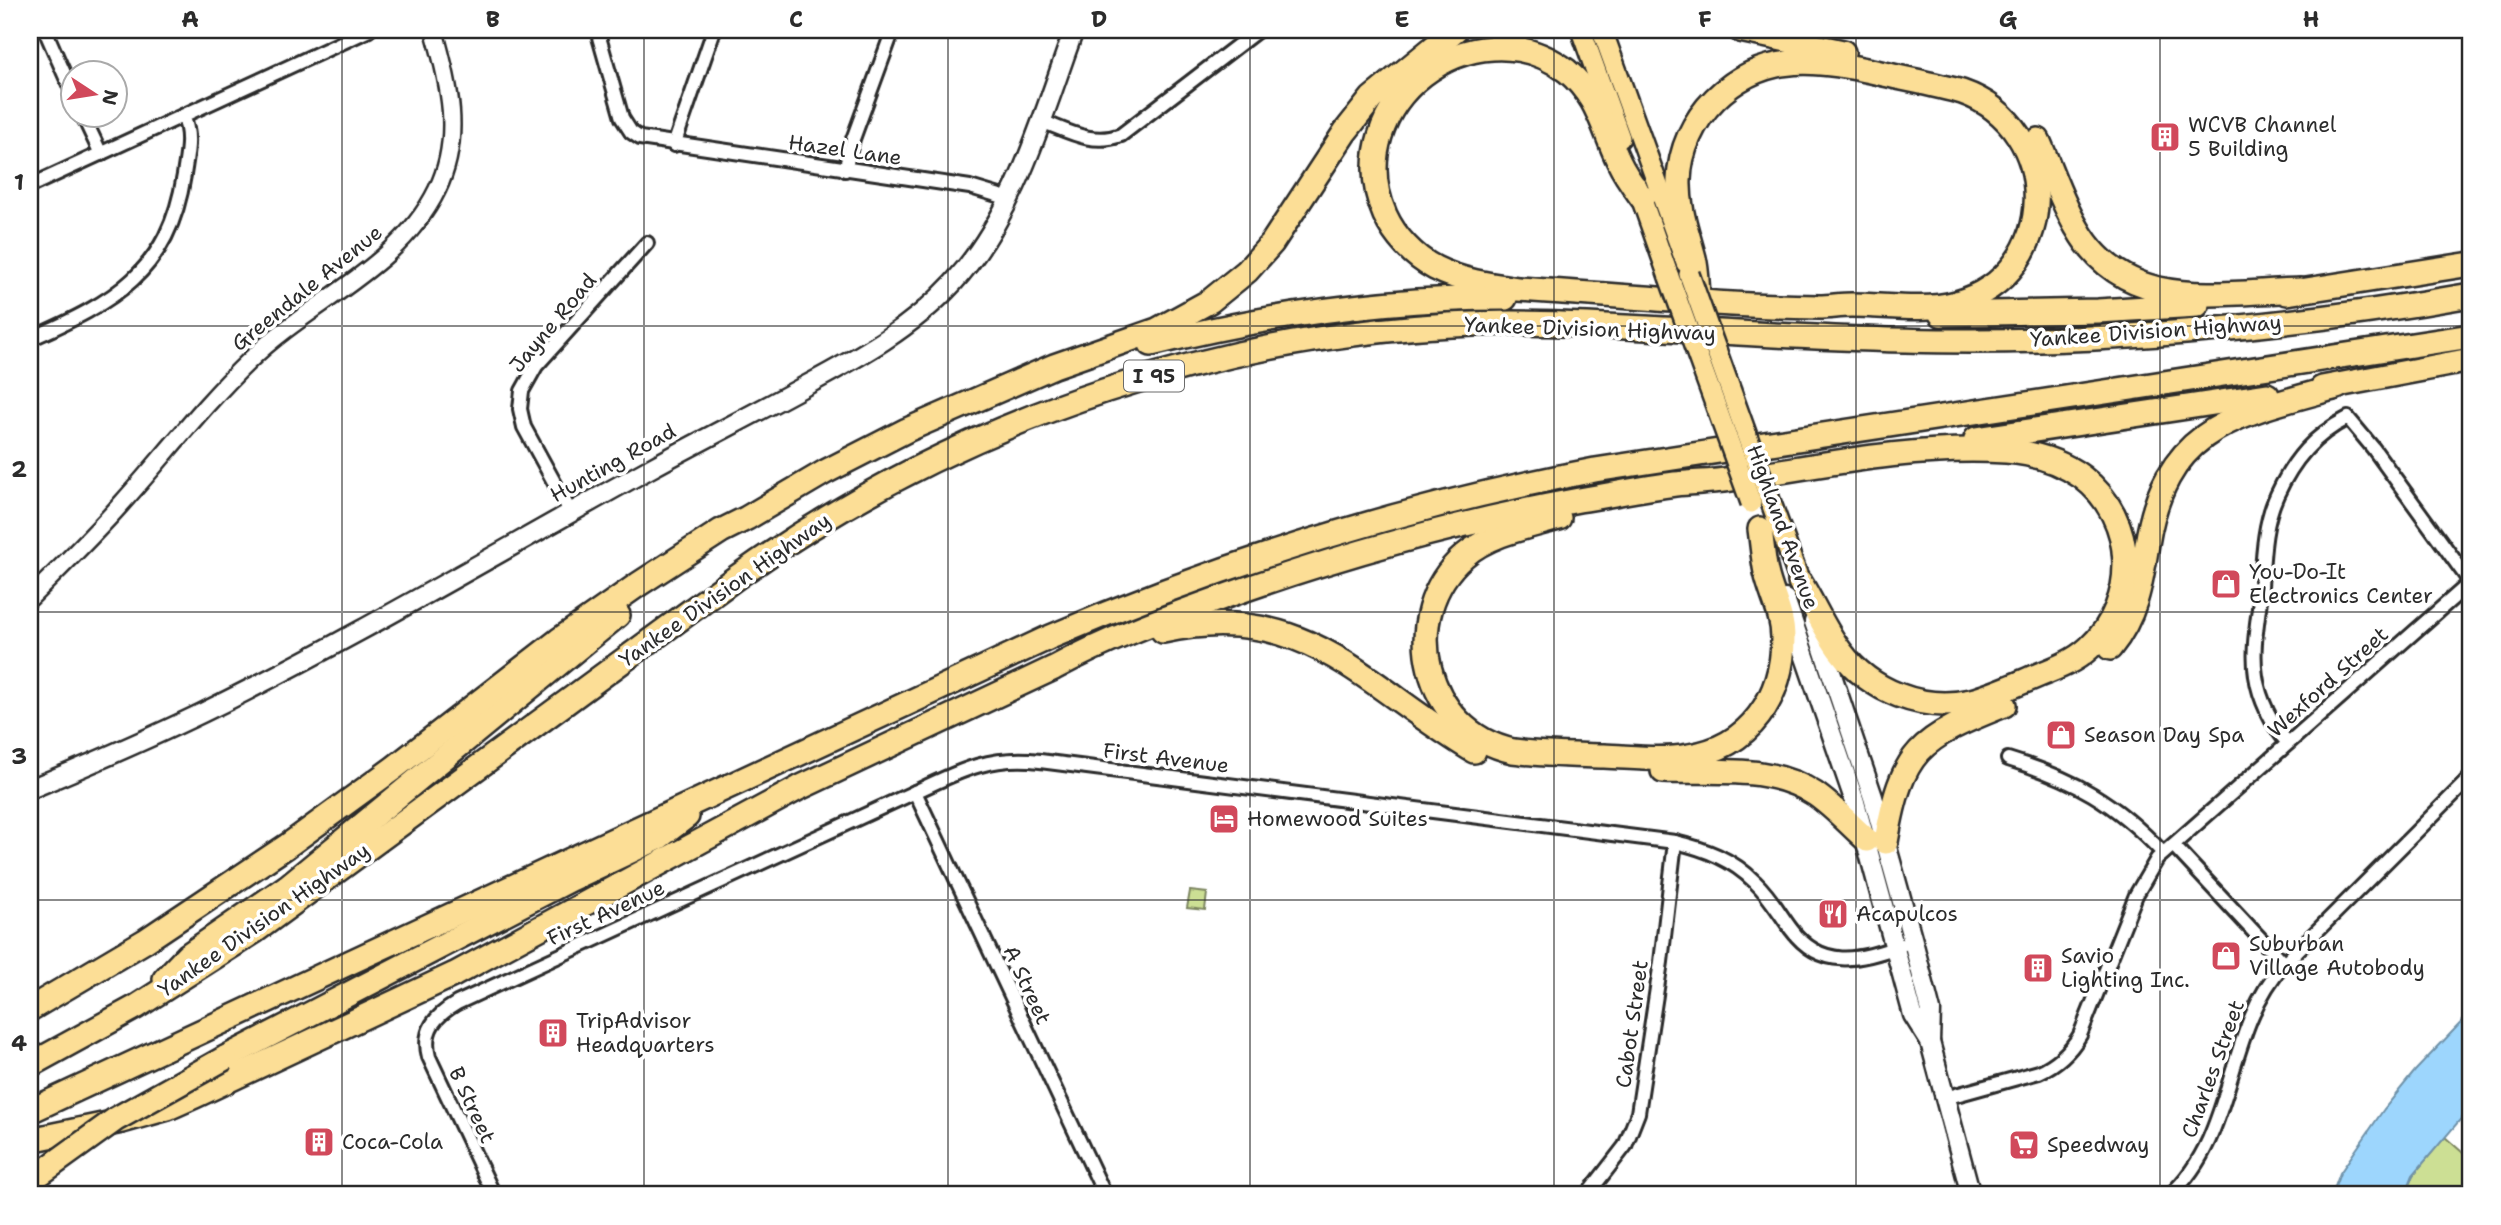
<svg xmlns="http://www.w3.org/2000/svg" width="2501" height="1225" font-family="'Shantell Sans',sans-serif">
<rect width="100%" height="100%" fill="#fff"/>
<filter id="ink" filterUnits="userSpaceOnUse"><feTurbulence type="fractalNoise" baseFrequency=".0143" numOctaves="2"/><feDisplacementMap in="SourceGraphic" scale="14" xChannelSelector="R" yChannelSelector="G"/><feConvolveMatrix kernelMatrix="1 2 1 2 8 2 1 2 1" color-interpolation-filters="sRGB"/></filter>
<g filter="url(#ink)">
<g fill="#ccdf94" stroke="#7c8560" stroke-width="2">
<path d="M1190 891 1207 893 1205 910 1187 908Z"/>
<path d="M2445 1137 2471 1160V1195H2405L2413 1175Z"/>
</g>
<path fill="#9dd6fd" stroke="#6f92a9" stroke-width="2" d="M2471 1012V1107L2413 1175 2405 1195H2332L2340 1173 2384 1109 2415 1071Z"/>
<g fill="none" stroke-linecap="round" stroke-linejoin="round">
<g stroke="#2b2b2b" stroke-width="18">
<g id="minor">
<path d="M45 30 74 96"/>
<path d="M597 30 622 118 631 132 640 138 970 187 1010 199"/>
<path d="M83 116 101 154"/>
<path d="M1041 121C1068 131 1092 146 1121 135L1258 30"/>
<path d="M674 145 714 30"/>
<path d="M845 170 853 139 893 30"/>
<path d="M30 186 369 30"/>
<path d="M30 339C114 302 169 272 184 175 187 154 192 135 183 116"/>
<path d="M571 513 524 427 520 409 522 391 536 366 647 243"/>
<path d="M2288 743C2272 726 2259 698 2256 676 2252 651 2257 625 2260 600 2263 566 2262 527 2277 495 2293 460 2314 435 2348 418L2373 448 2471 583"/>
<path d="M2008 759C2074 779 2115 802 2163 853"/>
<path d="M915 792 1105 1195"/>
<path d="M2173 845 2284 964"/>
<path d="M1945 1098 2039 1072C2057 1064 2070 1052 2080 1035L2136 895 2157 859 2471 582"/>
<path d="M494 1195 429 1057C422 1030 435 1016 457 1003L915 792C959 771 990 755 1040 761L1675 842C1705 849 1732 859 1755 882 1770 896 1779 913 1791 929 1821 970 1860 961 1902 945"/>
<path d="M1587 1195 1625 1146 1638 1113 1661 962 1675 842"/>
<path d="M2170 1195C2237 1134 2224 1030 2284 964L2471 777"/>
</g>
</g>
<g stroke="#2b2b2b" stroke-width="21">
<path id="tertiary" d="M30 598C61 567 93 536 122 503 165 455 204 404 250 360 309 302 399 268 437 190 463 137 449 83 434 30"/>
</g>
<g stroke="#2b2b2b" stroke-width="23">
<g id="secondary">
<path d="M1785 599 1855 802 1913 1015 1930 1042 1971 1195"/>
<path d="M1814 622 1873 797 1913 941 1931 1011 1930 1042"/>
<path d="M30 789C88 765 146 740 202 713 355 638 502 550 651 468 702 440 754 414 805 386 859 357 912 328 953 283 1017 213 1042 117 1074 30"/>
</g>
</g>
<g stroke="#2b2b2b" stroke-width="24">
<g id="primary">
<path d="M1581 30 1620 138"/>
<path d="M1602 30 1686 263"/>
<path d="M1637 186 1669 277"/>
<path d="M1770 500 1800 582"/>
</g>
</g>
<g stroke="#2b2b2b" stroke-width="28">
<g id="motorway">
<path d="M1740 30 1843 52"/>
<path d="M2038 140C2051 169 2061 201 2077 228 2125 314 2219 292 2300 290"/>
<path d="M1642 198C1634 187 1625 175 1619 162 1602 127 1599 98 1567 71 1474 0 1337 104 1385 215 1395 237 1414 257 1435 268 1461 281 1490 285 1518 289 1618 295 1719 306 1819 307 1830 307 1840 305 1851 305 1886 305 1922 312 1956 303 2061 274 2063 127 1962 92 1937 85 1910 80 1884 74 1821 60 1766 49 1715 99 1693 121 1680 150 1679 180 1678 208 1687 231 1694 258 1697 270 1697 283 1698 295"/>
<path d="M2287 293 2471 264"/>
<path d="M1941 314 2098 311 2197 305"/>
<path d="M1151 344C1268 315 1385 298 1505 298"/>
<path d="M2322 388 2471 360"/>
<path d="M1976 439 2267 395"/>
<path d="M1559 518C1527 527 1489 534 1464 556 1396 615 1424 732 1513 751 1543 755 1574 755 1604 756 1632 757 1662 761 1689 756 1750 747 1783 697 1783 638 1783 614 1771 595 1766 572 1763 558 1762 543 1760 529"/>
<path d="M1163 631C1307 600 1363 685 1474 751"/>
<path d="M2110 648C2136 616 2141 583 2147 544 2166 425 2237 415 2337 387"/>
<path d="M1663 771C1715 773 1769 764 1815 794 1834 807 1850 825 1867 840"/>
<path d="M1886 842C1902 749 1919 739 2004 705"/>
<path d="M165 979 188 955 288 886 618 615"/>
<path d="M30 1009 145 941 287 846 394 768 559 640 639 584 721 531 747 518 825 472 907 430 1054 366 1157 330 1210 301 1247 271 1272 243 1345 132 1372 98 1455 30"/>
<path d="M225 1058 571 879 658 838 687 816"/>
<path d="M30 1065 136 1007 255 931 737 577C963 416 1233 326 1511 323 1574 323 1637 328 1700 331 1790 336 1880 341 1970 341 2138 341 2306 324 2471 295"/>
<path d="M30 1111 1048 638C1225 562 1406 506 1595 470L2471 336"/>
<path d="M30 1140 122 1121 168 1108 195 1096 455 974 799 788 1054 668C1109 638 1168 617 1226 596 1341 555 1459 522 1579 500 1611 495 1643 488 1675 484 1694 482 1713 482 1732 479 1822 465 1915 445 2006 451 2032 453 2060 461 2082 477 2137 518 2139 602 2089 648 2075 661 2057 668 2039 675 2017 684 1994 695 1971 701 1923 712 1870 691 1841 652 1825 631 1814 605 1800 582"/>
</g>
</g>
<use href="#minor" stroke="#fff" stroke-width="12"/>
<use href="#tertiary" stroke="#fff" stroke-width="16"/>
<use href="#secondary" stroke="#fff" stroke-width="18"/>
<use href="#primary" stroke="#fcde96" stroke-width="19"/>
<use href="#motorway" stroke="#fcde96" stroke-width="23"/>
<g stroke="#2b2b2b" stroke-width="24" stroke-linecap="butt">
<g id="primary-bridge">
<path d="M1689 274 1770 500"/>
<path d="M1669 277 1751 503"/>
</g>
</g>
<g stroke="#2b2b2b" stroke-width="28" stroke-linecap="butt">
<path id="motorway-bridge" d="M30 1181 116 1119 225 1058"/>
</g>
<use href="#primary-bridge" stroke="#fcde96" stroke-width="19"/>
<use href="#motorway-bridge" stroke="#fcde96" stroke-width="23"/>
</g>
</g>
<path fill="none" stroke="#2b2b2b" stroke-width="2" stroke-opacity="0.55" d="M342 30V1195M644 30V1195M948 30V1195M1250 30V1195M1554 30V1195M1856 30V1195M2160 30V1195M30 326H2471M30 612H2471M30 900H2471"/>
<defs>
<g id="building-square" transform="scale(1.575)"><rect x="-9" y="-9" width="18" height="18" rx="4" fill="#d1495b" stroke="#fff"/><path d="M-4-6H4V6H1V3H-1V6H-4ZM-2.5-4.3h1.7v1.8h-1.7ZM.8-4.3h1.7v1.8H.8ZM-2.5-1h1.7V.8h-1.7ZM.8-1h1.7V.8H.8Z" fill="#fff"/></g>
<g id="shop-square" transform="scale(1.575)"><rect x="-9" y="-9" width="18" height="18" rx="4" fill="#d1495b" stroke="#fff"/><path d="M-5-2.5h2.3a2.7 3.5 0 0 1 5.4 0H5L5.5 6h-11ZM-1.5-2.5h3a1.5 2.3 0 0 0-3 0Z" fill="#fff"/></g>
<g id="hotel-square" transform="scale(1.575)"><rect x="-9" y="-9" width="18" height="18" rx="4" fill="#d1495b" stroke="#fff"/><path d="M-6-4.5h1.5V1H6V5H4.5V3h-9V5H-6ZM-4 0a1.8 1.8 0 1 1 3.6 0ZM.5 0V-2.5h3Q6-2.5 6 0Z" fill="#fff"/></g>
<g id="restaurant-square" transform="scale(1.575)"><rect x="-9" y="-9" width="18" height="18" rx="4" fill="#d1495b" stroke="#fff"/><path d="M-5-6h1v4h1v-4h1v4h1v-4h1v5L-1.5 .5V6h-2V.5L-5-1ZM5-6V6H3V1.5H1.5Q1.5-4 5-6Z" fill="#fff"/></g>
<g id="supermarket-square" transform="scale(1.575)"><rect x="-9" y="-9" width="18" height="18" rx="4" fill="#d1495b" stroke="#fff"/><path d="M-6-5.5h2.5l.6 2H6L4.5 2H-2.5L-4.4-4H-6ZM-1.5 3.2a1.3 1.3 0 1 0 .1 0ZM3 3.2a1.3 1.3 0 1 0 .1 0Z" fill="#fff"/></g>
</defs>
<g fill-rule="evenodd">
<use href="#building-square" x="2165" y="137"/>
<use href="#shop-square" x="2226" y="584"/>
<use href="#shop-square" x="2061" y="735"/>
<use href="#hotel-square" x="1224" y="819"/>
<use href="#restaurant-square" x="1833" y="914"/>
<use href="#shop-square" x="2226" y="956"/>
<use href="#building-square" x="2038" y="968"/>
<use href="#building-square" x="553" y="1033"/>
<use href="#building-square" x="319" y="1142"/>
<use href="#supermarket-square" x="2024" y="1145"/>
</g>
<g text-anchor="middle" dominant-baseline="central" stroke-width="7" stroke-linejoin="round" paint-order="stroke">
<rect fill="#fff" stroke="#6b6b6b" stroke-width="2" x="1124" y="360.5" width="60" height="31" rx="5"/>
<g font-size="19" font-weight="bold" fill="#2b2b2b">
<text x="1154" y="376">I 95</text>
</g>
<g font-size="21" fill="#2b2b2b" stroke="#fff" text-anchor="start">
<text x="2188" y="125">WCVB Channel<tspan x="2188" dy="24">5 Building</tspan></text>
<text x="2249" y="572">You-Do-It<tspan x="2249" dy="24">Electronics Center</tspan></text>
<text x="2084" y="735">Season Day Spa</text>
<text x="1247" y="819">Homewood Suites</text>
<text x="1856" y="914">Acapulcos</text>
<text x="2249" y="944">Suburban<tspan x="2249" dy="24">Village Autobody</tspan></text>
<text x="2061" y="956">Savio<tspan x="2061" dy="24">Lighting Inc.</tspan></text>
<text x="576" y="1021">TripAdvisor<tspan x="576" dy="24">Headquarters</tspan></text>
<text x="342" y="1142">Coca-Cola</text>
<text x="2047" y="1145">Speedway</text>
</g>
<g font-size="21" fill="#2b2b2b" stroke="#fff">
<text transform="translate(845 150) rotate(8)">Hazel Lane</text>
<text transform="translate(307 288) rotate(-39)">Greendale Avenue</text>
<text transform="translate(553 323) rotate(-50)">Jayne Road</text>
<text transform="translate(1590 329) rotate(2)">Yankee Division Highway</text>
<text transform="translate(2156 331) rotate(-4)">Yankee Division Highway</text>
<text transform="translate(613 463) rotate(-29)">Hunting Road</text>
<text transform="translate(1783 527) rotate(70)">Highland Avenue</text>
<text transform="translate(725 590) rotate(-35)">Yankee Division Highway</text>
<text transform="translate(2328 682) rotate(-42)">Wexford Street</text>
<text transform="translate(1166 758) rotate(7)">First Avenue</text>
<text transform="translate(606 913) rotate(-25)">First Avenue</text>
<text transform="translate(264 920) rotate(-35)">Yankee Division Highway</text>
<text transform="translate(1027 985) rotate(65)">A Street</text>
<text transform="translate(1632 1024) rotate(-82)">Cabot Street</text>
<text transform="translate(2213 1069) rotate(-70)">Charles Street</text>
<text transform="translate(472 1105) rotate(65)">B Street</text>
</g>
</g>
<rect width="2501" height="1225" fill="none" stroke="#fff" stroke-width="77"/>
<g transform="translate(94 94) rotate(102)"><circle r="33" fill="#ffffff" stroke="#aaaaaa" stroke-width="2"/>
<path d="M0-5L12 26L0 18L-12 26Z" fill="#d1495b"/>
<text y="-10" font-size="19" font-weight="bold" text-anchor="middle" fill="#2b2b2b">N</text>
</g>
<rect x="38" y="38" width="2424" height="1148" fill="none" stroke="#2b2b2b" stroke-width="2.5"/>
<g font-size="23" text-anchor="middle" font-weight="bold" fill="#2b2b2b">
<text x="190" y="27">A</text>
<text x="493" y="27">B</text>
<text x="796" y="27">C</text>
<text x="1099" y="27">D</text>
<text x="1402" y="27">E</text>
<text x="1705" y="27">F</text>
<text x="2008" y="27">G</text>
<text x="2311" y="27">H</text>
<text x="19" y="190">1</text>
<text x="19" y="477">2</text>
<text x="19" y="764">3</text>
<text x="19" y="1051">4</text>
</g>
</svg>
